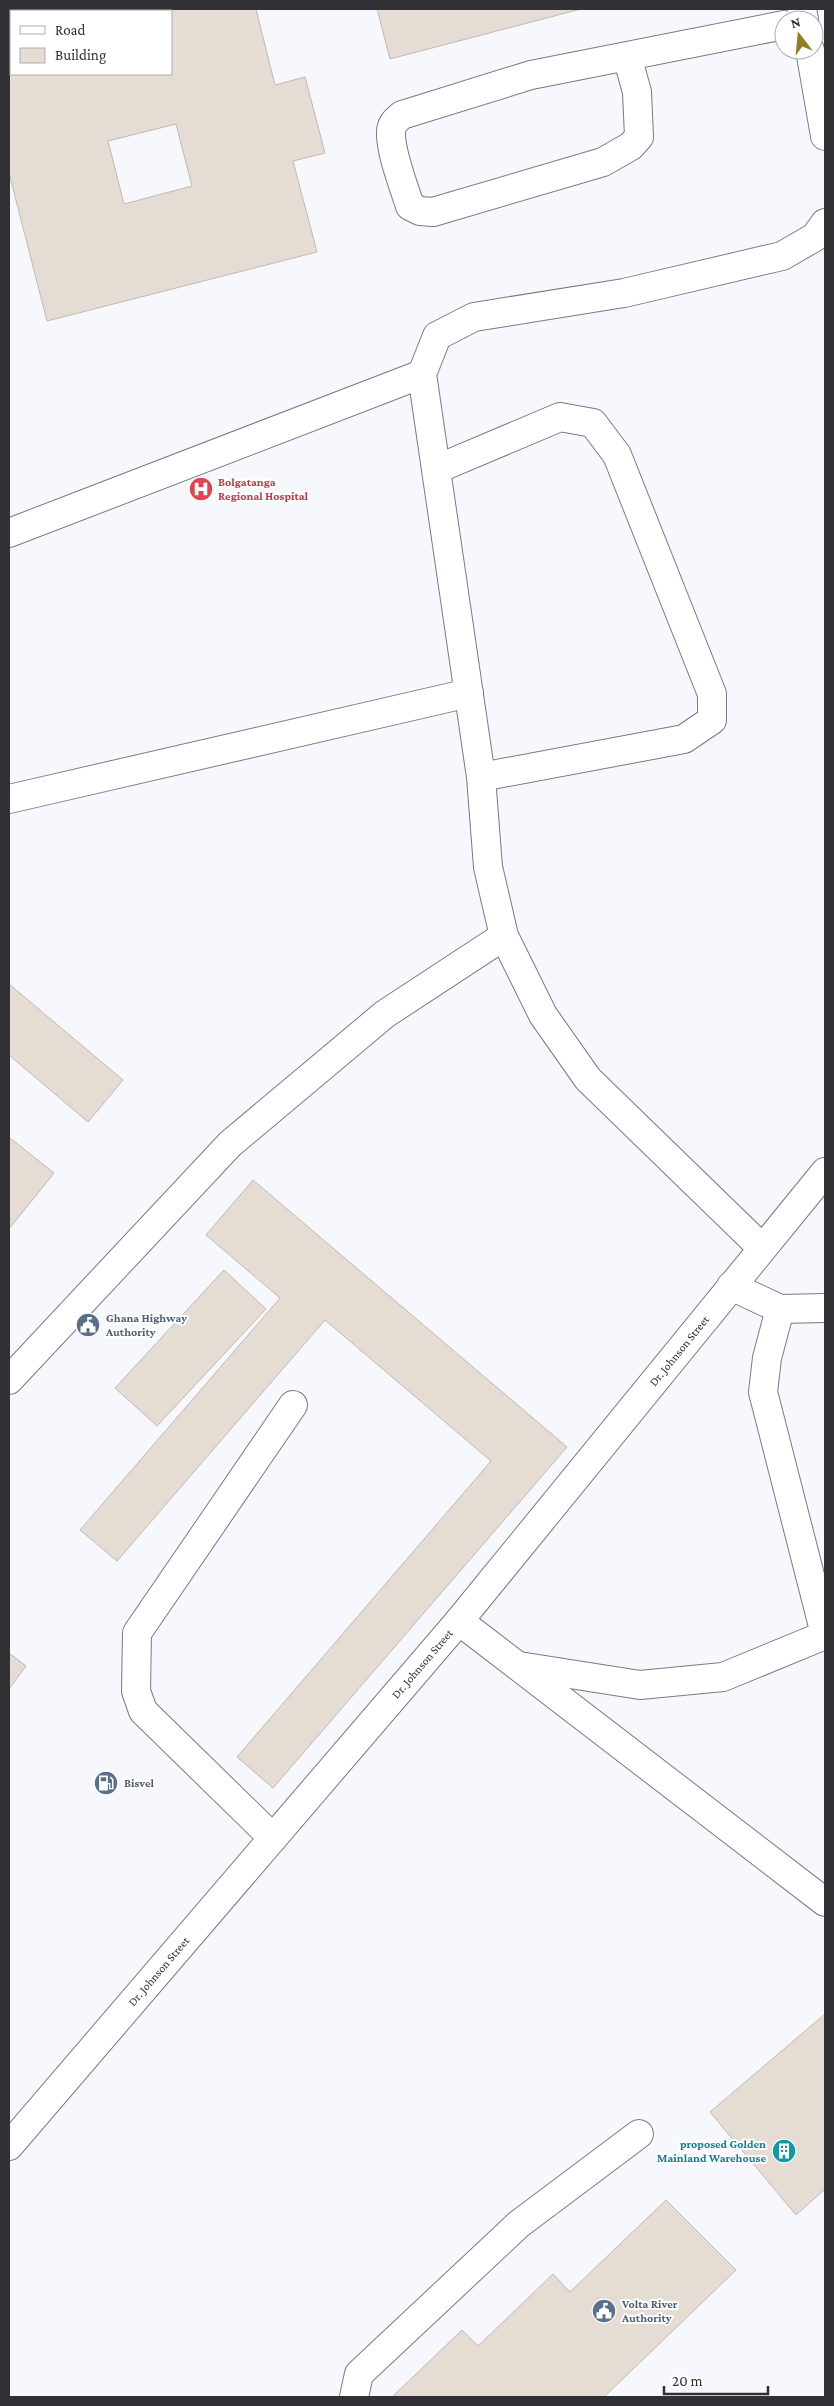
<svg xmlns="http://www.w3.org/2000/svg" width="834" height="2406" font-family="'Crimson Pro',serif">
<rect width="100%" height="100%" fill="#f7f7fe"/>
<g fill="#e5ddd4" stroke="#c1b9b1" fill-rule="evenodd">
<path d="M9 9H81L71 11H11V27L9 28Z"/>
<path d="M166 9H256L275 85 305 77 325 153 293 161 317 252 47 321 9 173V49H11V74H171V11H156ZM176 124 192 186 124 204 108 141Z"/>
<path d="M377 9H581L390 59Z"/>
<path d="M9 984 123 1080 88 1122 9 1055Z"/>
<path d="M10 1138 54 1173 9 1229V1139Z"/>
<path d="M253 1180 567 1447 273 1788 237 1757 491 1461 325 1320 117 1561 80 1530 280 1298 206 1235Z"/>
<path d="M224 1270 266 1309 157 1426 115 1388Z"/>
<path d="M9 1653 26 1666 9 1689Z"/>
<path d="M825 2014V2189L796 2215 710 2112Z"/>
<path d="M666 2200 736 2270 604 2397H392L462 2330 478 2346 553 2274 570 2292Z"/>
</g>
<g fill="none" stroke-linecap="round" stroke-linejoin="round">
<g stroke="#7a7a84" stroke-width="30">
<g id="minor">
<path d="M802 9 804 20"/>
<path d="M810 50 825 136"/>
<path d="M627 56 637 92 639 137 631 146 603 162 433 212 420 211 410 206C404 187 390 151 391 132 391 124 396 120 402 115L531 75 784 25"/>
<path d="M437 469 560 417 593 423 617 455 712 694V720L684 739 481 777"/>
<path d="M9 533 422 374"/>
<path d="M9 799 469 693"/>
<path d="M762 1248 588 1079 543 1015 504 936 488 867 481 777 422 374 437 336 474 317 624 293 782 256 815 237 825 223"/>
<path d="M731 1286 780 1309 825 1308"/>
<path d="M780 1309 767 1358 763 1392 825 1634"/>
<path d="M9 1380 230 1144 385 1014 504 936"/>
<path d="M459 1621 825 1902"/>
<path d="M519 1666 640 1685 723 1677 825 1635"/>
<path d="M273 1838 143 1711 136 1691 137 1633 293 1405"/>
<path id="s1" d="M9 2146 459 1621 825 1172"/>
<path d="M354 2397 359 2374 519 2224 639 2134"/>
</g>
</g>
<use href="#minor" stroke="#fff" stroke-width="28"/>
</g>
<defs>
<g id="hospital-disc" transform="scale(1.25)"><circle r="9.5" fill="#e0444e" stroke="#fff"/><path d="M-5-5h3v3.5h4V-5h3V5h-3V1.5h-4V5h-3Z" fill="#fff"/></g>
<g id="civic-disc" transform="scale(1.25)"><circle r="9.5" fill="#5c6f8a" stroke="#fff"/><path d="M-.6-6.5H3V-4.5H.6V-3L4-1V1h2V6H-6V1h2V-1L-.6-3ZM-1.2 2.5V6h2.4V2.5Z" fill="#fff"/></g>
<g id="fuel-disc" transform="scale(1.25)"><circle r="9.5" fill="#5c6f8a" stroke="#fff"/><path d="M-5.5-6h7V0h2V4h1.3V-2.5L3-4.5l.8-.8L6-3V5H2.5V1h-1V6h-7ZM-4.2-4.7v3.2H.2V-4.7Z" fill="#fff"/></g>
<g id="building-disc" transform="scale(1.25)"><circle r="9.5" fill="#0f9aa8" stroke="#fff"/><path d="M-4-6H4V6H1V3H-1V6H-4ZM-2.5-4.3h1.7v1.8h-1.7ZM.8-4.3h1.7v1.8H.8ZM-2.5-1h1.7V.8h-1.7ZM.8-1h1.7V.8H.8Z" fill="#fff"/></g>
</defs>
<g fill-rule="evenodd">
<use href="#hospital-disc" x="201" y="489"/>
<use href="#civic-disc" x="88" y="1325"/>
<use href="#fuel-disc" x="106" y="1783"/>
<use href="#building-disc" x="784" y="2151"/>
<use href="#civic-disc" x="604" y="2311"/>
</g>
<g text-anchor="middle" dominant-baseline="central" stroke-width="4" stroke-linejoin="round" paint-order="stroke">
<g font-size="12" font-weight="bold" fill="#be3a42" stroke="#fff" text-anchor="start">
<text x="218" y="482">Bolgatanga<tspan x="218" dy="14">Regional Hospital</tspan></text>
</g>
<g font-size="12" font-weight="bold" fill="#4e5e75" stroke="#fff" text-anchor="start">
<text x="106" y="1318">Ghana Highway<tspan x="106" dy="14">Authority</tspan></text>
<text x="124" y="1783">Bisvel</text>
<text x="622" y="2304">Volta River<tspan x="622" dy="14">Authority</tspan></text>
</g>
<g font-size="12" fill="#313135" stroke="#fff">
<text stroke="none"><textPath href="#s1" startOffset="1040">Dr. Johnson Street</textPath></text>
<text stroke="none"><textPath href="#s1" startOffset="635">Dr. Johnson Street</textPath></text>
<text stroke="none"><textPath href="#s1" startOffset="230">Dr. Johnson Street</textPath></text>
</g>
<g font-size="12" font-weight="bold" fill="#0d838f" stroke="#fff" text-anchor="end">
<text x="766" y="2144">proposed Golden<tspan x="766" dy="14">Mainland Warehouse</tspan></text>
</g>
</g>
<rect width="834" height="2406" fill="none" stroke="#313135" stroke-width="20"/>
<rect x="10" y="10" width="162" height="65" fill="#ffffff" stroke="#adadae"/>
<rect x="20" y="26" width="25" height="8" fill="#ffffff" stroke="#adadae"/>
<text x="55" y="35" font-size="15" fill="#313135">Road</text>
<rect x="20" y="48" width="25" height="15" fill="#e5ddd4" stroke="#adadae"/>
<text x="55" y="60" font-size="15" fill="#313135">Building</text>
<g transform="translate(799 35) rotate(344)"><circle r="24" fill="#ffffff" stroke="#adadae"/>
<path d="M0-4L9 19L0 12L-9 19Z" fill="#8f7e24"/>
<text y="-8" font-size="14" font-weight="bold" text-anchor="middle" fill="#313135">N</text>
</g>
<path d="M664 2386v8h104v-8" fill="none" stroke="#313135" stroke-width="2.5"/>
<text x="672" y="2386" font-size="15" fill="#313135" stroke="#ffffff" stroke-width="4" paint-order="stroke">20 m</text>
</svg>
